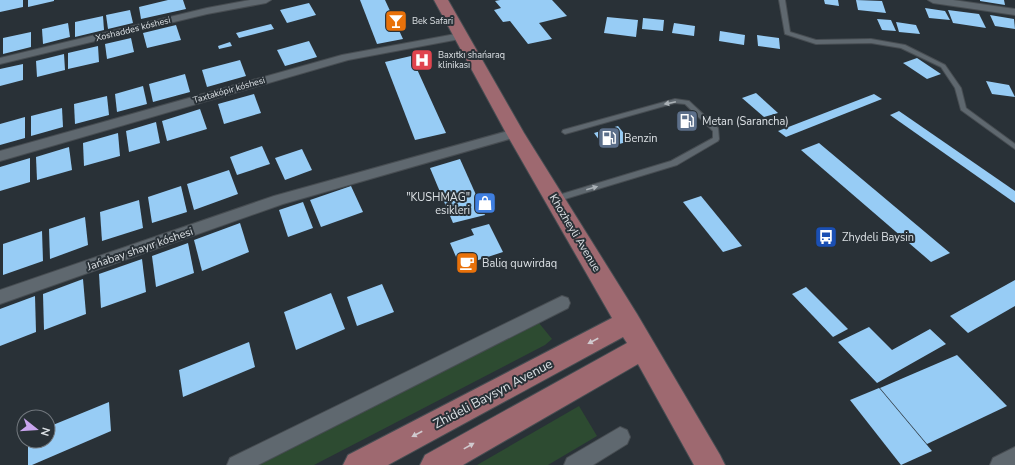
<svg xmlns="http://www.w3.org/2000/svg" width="1015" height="465" font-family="'Nunito Sans',sans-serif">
<rect width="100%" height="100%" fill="#293137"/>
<g fill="#2d4b31">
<path d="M539 323 552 339 545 345 314 465H258Z"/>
<path d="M579 406 597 436 548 465H477Z"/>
</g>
<g fill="#97ccf5">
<path d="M0 0H23V7L0 12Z"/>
<path d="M28 0H54V1L28 7Z"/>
<path d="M168 0H183L186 9 141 19 139 7Z"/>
<path d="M360 0H385L403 39 377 44Z"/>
<path d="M500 0H552L567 16 539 23 552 39 528 44 510 21 503 22 494 10 501 8 495 1Z"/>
<path d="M824 0H838L839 6 825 4Z"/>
<path d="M856 0 882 1 886 13 858 10Z"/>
<path d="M980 0H1004L1005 5 980 1Z"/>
<path d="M309 3 316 15 287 23 280 10Z"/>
<path d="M925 8 945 11 950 20 929 18Z"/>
<path d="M130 10 133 23 108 29 106 15Z"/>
<path d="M948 10 979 14 986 28 953 23Z"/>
<path d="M990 15 1014 19 1015 29 995 26Z"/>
<path d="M103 16 104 30 75 37V22Z"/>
<path d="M607 17 638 20 636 37 604 33Z"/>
<path d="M643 18 664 20 663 31 642 29Z"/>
<path d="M877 19 891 20 896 31 882 30Z"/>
<path d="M896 22 916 25 920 34 899 32Z"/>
<path d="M68 23 70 37 43 44 42 29Z"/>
<path d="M674 23 695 26 694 36 672 33Z"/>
<path d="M271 24 274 29 239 38 236 33Z"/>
<path d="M176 25 181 40 147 48 143 33Z"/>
<path d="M720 31 745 35 744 45 719 41Z"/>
<path d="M31 32V47L3 54V38Z"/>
<path d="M757 35 779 38 780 49 758 46Z"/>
<path d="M131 38 134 52 107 59 105 44Z"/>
<path d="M309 41 317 57 285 66 277 50Z"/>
<path d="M230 42 232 46 219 49 218 46Z"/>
<path d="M98 46 99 62 68 69V53Z"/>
<path d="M64 54 65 70 37 77 36 61Z"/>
<path d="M411 56 446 133 415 140 385 62Z"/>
<path d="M917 58 941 74 927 79 903 63Z"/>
<path d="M240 60 246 76 207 87 202 70Z"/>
<path d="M23 64V80L0 86V69Z"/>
<path d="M185 74 190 92 153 102 149 84Z"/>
<path d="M986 81 1009 85 1015 97 992 94Z"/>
<path d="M143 86 147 104 117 112 115 94Z"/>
<path d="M756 93 778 113 764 117 742 98Z"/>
<path d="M254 94 261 113 224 124 218 104Z"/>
<path d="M874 94 882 99 786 137 778 131Z"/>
<path d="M107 96 109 115 75 124 74 104Z"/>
<path d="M62 108 63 127 31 136V116Z"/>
<path d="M200 109 207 129 167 141 162 121Z"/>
<path d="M899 111 1015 191V203L890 115Z"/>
<path d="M25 117V138L0 145V124Z"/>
<path d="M156 122 160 143 129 152 126 131Z"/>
<path d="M618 126 630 141 605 148 594 133Z"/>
<path d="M118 133 120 156 84 166 83 143Z"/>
<path d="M819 143 950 253 931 262 801 150Z"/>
<path d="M262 146 270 164 237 175 230 157Z"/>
<path d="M69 147 72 170 37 180 36 157Z"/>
<path d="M302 149 312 170 285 180 275 158Z"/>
<path d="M30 158V182L0 191V167Z"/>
<path d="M460 159 485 215 453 223 430 168Z"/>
<path d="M229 170 238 194 194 210 187 184Z"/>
<path d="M181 186 187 212 152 223 148 197Z"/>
<path d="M351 186 363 212 321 227 310 200Z"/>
<path d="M701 196 742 246 723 252 683 202Z"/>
<path d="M139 200 143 228 102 241 100 212Z"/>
<path d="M303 202 313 228 288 237 279 210Z"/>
<path d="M85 217 88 245 50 259 49 229Z"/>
<path d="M240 223 249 252 202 271 194 240Z"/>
<path d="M489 224 503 252 460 266 450 243 474 235 471 229Z"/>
<path d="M42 231 43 261 3 275V244Z"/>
<path d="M188 243 194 273 156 287 152 256Z"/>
<path d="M142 259 146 292 101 308 99 274Z"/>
<path d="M83 279 86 314 44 330 43 294Z"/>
<path d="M1015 280V306L968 333 950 316Z"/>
<path d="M382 284 394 312 357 326 347 297Z"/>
<path d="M806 287 848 329 833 337 792 294Z"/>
<path d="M331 293 345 329 296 350 284 312Z"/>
<path d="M35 296 36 332 0 346V309Z"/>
<path d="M869 327 892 350 930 329 946 344 877 383 838 342Z"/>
<path d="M249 342 255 367 183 397 179 370Z"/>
<path d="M957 355 1007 406 927 444 880 388Z"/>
<path d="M879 388 880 389 932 451 901 465 850 400Z"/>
<path d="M109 402 111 431 32 465H28V441H48V427Z"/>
</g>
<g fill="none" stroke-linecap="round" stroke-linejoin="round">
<g stroke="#474d52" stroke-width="2">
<g id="service">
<path d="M779 0H785L790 32 816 40 871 39 905 45 945 65 961 88 966 108 1015 144V149L961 110 955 88 941 67 901 48 871 43 816 44 785 34Z"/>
<path d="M675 99 689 101 718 128 719 139 718 141 677 165 555 202 552 201 551 199 552 197 671 161 713 138V131L685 104 675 103 565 134 562 132 563 130Z"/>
</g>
</g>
<g stroke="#474d52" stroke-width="2">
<g id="minor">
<path d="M250 0H271L266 3 207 14 0 64V58L207 8Z"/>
<path d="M928 0H953L1015 9V15L933 3Z"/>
<path d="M461 33 465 34 466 36 465 38 348 60 0 161V151L342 55Z"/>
<path d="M515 129 520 130 521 133 520 136 283 204 0 304V290L274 196Z"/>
<path d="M562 296 568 298 570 303 568 308 258 465H227L230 458Z"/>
<path d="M620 427 627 430 630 437 627 444 593 465H564L567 458Z"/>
<path d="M1015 447V465H990L993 458Z"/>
</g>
</g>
<g stroke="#474d52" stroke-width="2">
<path id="primary" d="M434 0H448L524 133 637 314 720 455 725 465H694L638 364 463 465H420L425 455 627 343 623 337 388 465H343L348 455 612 318 506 133Z"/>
</g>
<use href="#service" fill="#5f686f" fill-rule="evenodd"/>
<use href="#minor" fill="#5f686f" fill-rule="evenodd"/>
<use href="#primary" fill="#9e6970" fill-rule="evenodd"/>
</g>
<defs><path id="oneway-solid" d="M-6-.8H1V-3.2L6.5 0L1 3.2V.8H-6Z"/></defs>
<g fill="#aab1b6">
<use href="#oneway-solid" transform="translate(670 103) rotate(168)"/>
<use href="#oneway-solid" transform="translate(592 188) rotate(-16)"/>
</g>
<g fill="#d0c9ce">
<use href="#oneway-solid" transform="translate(593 341) rotate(152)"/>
<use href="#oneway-solid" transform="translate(417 434) rotate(152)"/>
<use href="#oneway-solid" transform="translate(469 446) rotate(-29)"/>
</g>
<defs>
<g id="bar-square" transform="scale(1.15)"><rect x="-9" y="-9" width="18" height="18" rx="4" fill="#e8710a" stroke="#293137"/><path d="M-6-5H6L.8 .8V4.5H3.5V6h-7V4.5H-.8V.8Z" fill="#fff"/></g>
<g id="hospital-square" transform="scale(1.15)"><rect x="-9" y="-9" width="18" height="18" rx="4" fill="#e0444e" stroke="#293137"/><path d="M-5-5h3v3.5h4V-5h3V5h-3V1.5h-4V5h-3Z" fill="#fff"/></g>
<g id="fuel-square" transform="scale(1.15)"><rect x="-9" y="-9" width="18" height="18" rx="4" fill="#5c6f8a" stroke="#293137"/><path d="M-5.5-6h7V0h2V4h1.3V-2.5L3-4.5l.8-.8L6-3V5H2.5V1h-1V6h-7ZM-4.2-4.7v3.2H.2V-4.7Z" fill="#fff"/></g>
<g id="shop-square" transform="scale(1.15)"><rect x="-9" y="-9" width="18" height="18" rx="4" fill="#3f7fe0" stroke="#293137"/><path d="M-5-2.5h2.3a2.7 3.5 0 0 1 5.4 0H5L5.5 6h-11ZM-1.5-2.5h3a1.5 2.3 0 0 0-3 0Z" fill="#fff"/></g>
<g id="bus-square" transform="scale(1.15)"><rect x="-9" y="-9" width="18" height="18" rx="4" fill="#1a4fb4" stroke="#293137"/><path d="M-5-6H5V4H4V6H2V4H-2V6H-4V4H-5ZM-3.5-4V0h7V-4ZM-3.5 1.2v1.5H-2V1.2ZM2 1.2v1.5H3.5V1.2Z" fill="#fff"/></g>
<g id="cafe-square" transform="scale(1.15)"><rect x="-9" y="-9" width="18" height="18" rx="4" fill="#e8710a" stroke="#293137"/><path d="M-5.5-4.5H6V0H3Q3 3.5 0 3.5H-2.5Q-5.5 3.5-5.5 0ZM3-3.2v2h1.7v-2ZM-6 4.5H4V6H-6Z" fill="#fff"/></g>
</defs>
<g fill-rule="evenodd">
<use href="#bar-square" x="396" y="21"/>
<use href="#hospital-square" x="422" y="60"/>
<use href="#fuel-square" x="687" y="121"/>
<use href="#fuel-square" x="609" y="138"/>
<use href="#shop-square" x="485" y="203"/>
<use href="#bus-square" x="826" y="237"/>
<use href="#cafe-square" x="467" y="263"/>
</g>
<g text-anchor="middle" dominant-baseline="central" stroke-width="4" stroke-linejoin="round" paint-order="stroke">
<g font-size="9" fill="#dce1e5" stroke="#293137" text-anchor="start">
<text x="412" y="21">Bek Safari</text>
<text x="438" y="55">Baxıtkı shańaraq<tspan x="438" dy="10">klinikası</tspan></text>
</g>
<g font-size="9" fill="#dce1e5" stroke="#293137">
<text transform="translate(133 29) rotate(-14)">Xoshaddes kóshesi</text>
<text transform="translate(229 90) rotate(-16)">Taxtakópir kóshesi</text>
</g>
<g font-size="11" fill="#dce1e5" stroke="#293137" text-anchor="start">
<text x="702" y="121">Metan (Sarancha)</text>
<text x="624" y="138">Benzin</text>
<text x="470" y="197" text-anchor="end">"KUSHMAG"<tspan x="470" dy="13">esikleri</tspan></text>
<text x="842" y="237">Zhydeli Baysin</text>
<text x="482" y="263">Baliq quwirdaq</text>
</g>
<g font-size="11" fill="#dce1e5" stroke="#293137">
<text transform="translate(575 233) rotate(59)">Khozheyli Avenue</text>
<text transform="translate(140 249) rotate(-19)">Jańabay shayır kóshesi</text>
</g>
<g font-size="13" fill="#dce1e5" stroke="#293137">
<text transform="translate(493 394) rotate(-28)">Zhideli Baysyn Avenue</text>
</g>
</g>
<g transform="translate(36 429) rotate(107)"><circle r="19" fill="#293137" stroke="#71777d"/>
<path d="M0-3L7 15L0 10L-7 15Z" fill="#c9a5ee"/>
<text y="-6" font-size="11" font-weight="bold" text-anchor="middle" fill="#dce1e5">N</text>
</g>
</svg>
